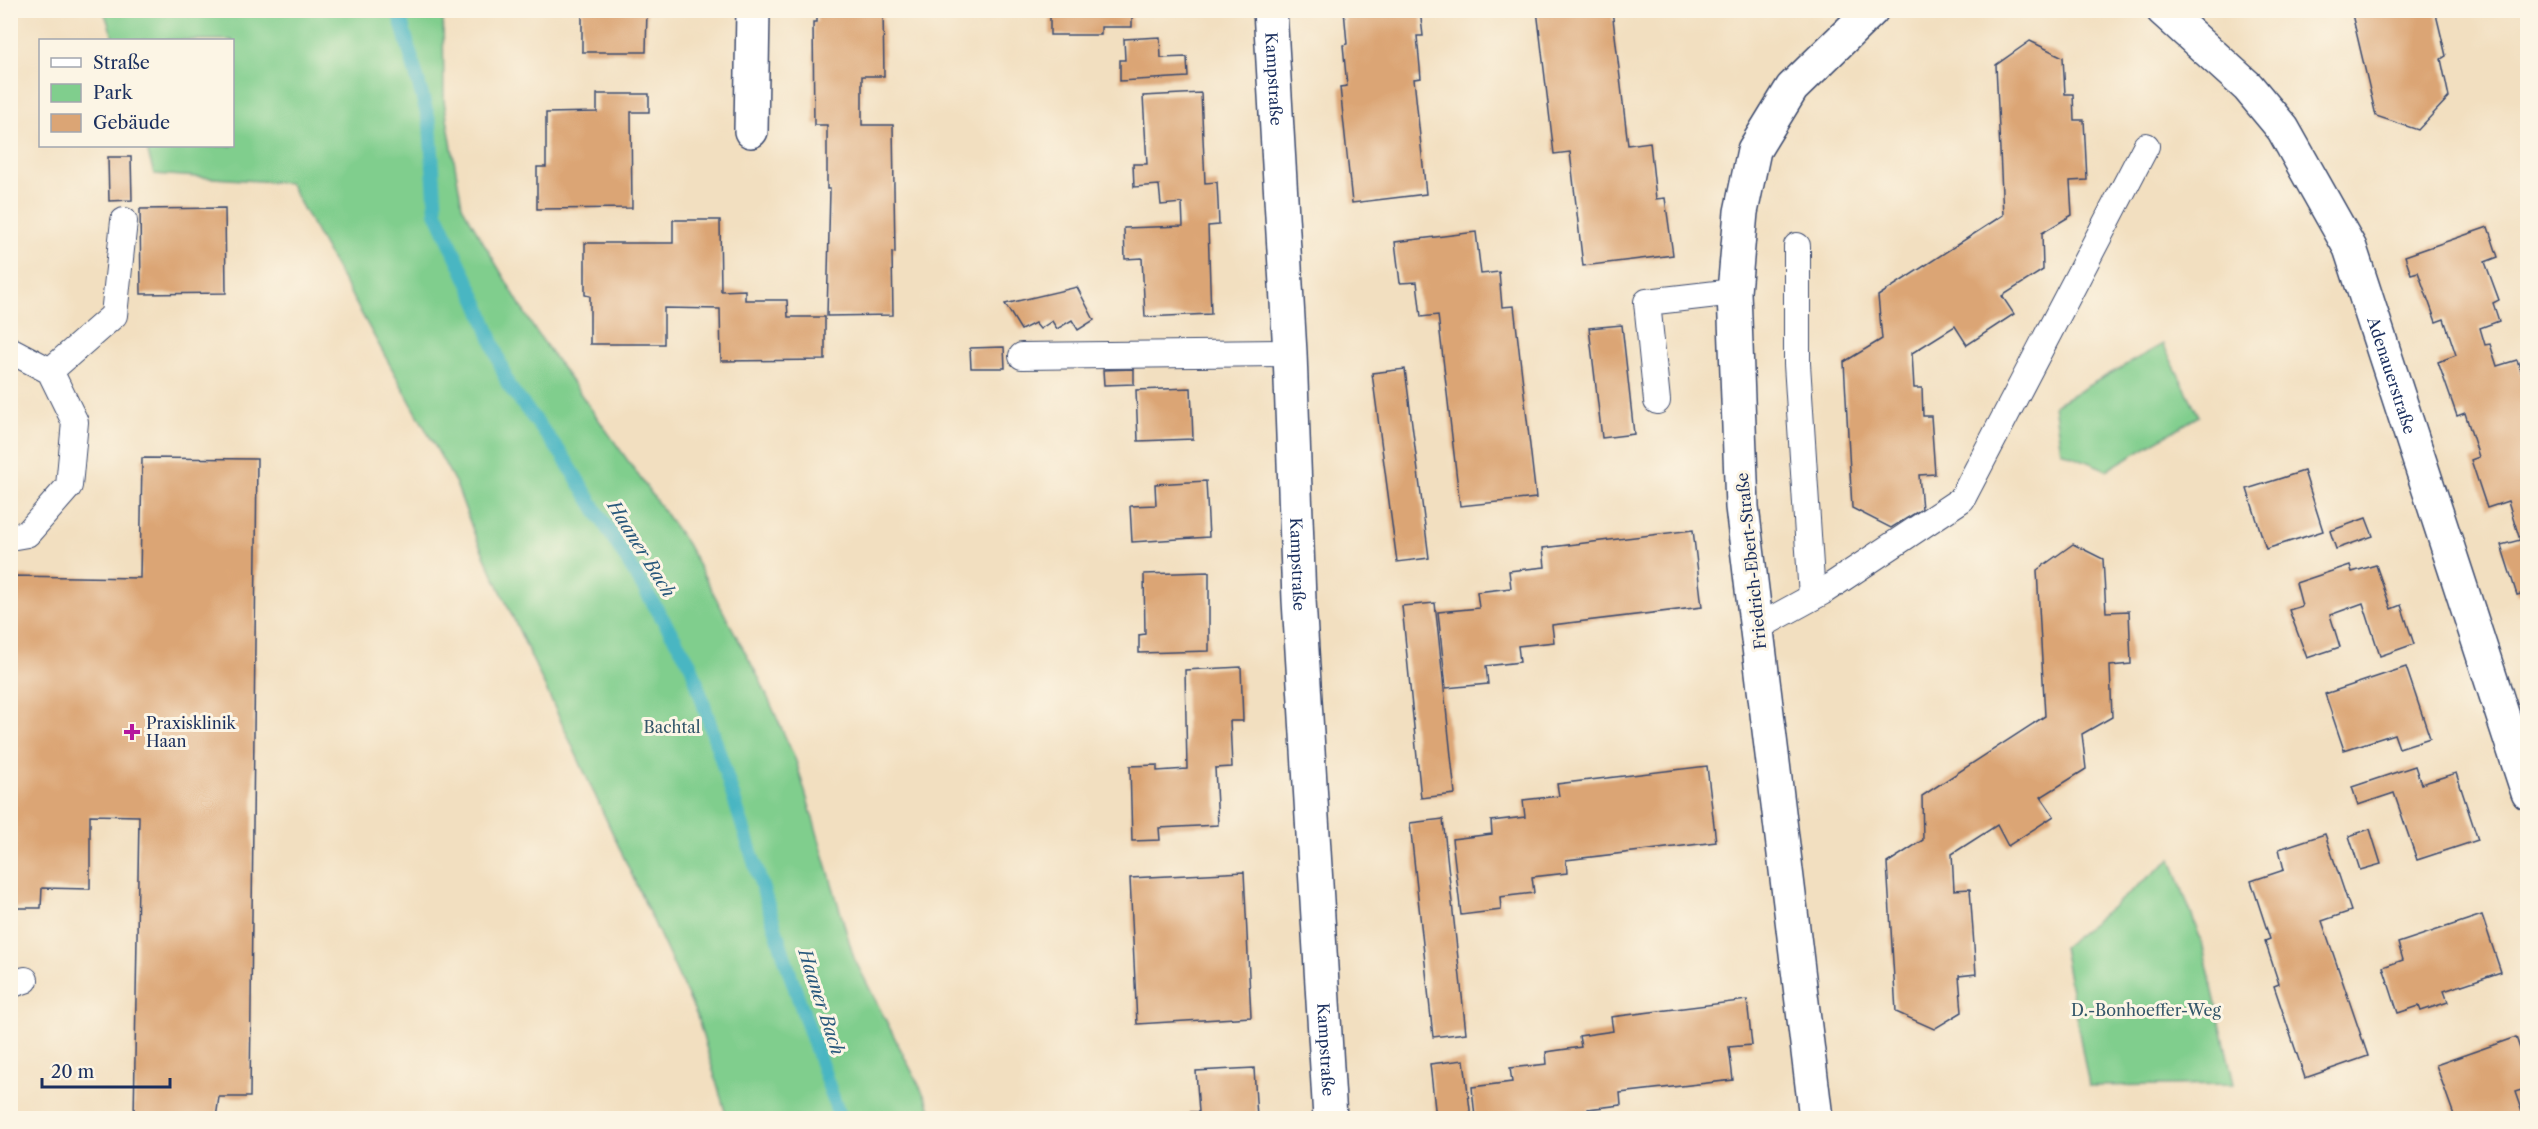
<svg xmlns="http://www.w3.org/2000/svg" width="2538" height="1129" font-family="'Libre Caslon Text',serif">
<rect width="100%" height="100%" fill="#fcf5e5"/>
<filter id="ink" filterUnits="userSpaceOnUse"><feTurbulence type="fractalNoise" baseFrequency=".0167" numOctaves="2"/><feDisplacementMap in="SourceGraphic" scale="12" xChannelSelector="R" yChannelSelector="G"/><feConvolveMatrix kernelMatrix="1 2 1 2 8 2 1 2 1" color-interpolation-filters="sRGB"/></filter>
<filter id="wash" filterUnits="userSpaceOnUse"><feTurbulence type="fractalNoise" baseFrequency=".008" numOctaves="4" result="noise"/><feDisplacementMap in="SourceGraphic" scale="24" xChannelSelector="R" yChannelSelector="G"/><feGaussianBlur stdDeviation="1.35" result="paint"/><feColorMatrix in="noise" values="0 0 0 0 0 0 0 0 0 0 0 0 0 0 0 0 0 1.4 0 .05"/><feComposite in="paint" operator="in"/></filter>
<g filter="url(#wash)">
<rect width="100%" height="100%" fill="#f2dfc0"/>
<g fill="#80ce8d" stroke="#4e7e76" stroke-width="1.5">
<path d="M104 11H443L444 101 462 206 533 327 687 544 760 680 796 761 854 958 927 1101 933 1118H727L697 1016 474 533 456 484 289 183 154 174 146 146H232V40H114Z"/>
<path d="M2163 344 2199 416 2107 470 2061 451 2054 405Z"/>
<path d="M2171 859 2202 943 2234 1084 2089 1086 2063 947Z"/>
</g>
<g fill="none" stroke-linecap="round" stroke-linejoin="round">
<path stroke="#48b6c2" stroke-width="14" d="M398 10 430 124 436 212 480 308 508 385 563 456 691 665 791 977 840 1118"/>
</g>
<g id="blocks">
<g fill="#dba575">
<path d="M582 10H647L646 52H582Z"/>
<path d="M817 10H883L884 76H862V125H893L895 253 892 252 893 315 827 316 830 189H827V125H814L813 22H817Z"/>
<path d="M1050 10H1132V27H1101V35H1050Z"/>
<path d="M1344 10H1420L1423 36H1417L1421 78 1414 79 1426 194 1352 203 1340 87 1347 86 1343 45 1347 44Z"/>
<path d="M1537 10H1612L1628 145 1650 142 1656 199 1665 198 1673 255 1583 266 1570 152 1554 154Z"/>
<path d="M2351 10H2435L2446 56 2441 59 2449 97 2418 130 2376 116Z"/>
<path d="M1160 37 1161 58 1187 57 1188 77 1120 81V60H1125L1124 39Z"/>
<path d="M2030 41 2063 57 2065 94H2073L2074 120H2084L2087 180 2070 181 2072 215 2042 233 2043 270 2002 296 2014 314 1967 345 1955 326 1912 353 1914 388H1922L1923 416H1931L1935 474 1919 475 1922 509 1891 528 1852 508 1844 362 1882 339 1878 296 2003 215 1996 65Z"/>
<path d="M1201 93 1205 183 1217 182 1218 202 1219 225 1208 226 1211 314 1145 317 1142 258 1125 259 1124 228 1183 226 1182 203 1161 205 1159 185 1134 187 1133 164H1147L1143 96Z"/>
<path d="M597 94H649V112H631L632 208 537 209V167H546V113L597 112Z"/>
<path d="M108 157H131L132 200 109 201Z"/>
<path d="M225 208 226 293 141 294 140 209Z"/>
<path d="M673 220H720L721 291 745 290V300H787L788 317H825V360L721 361 720 309 664 308V344H590V296L585 295V243H673Z"/>
<path d="M2488 227 2498 257 2485 262 2499 300 2493 303 2499 321 2480 328 2485 345 2490 344 2497 366 2517 360 2528 391 2527 600 2525 593 2517 595 2501 545 2520 540 2508 501 2487 508 2471 460 2479 457 2465 413 2457 416 2438 362 2456 355 2444 319 2436 322 2418 272 2411 274 2405 256Z"/>
<path d="M1476 232 1481 274 1499 272 1502 307 1514 306 1536 498 1460 506 1438 315 1421 317 1417 282 1400 283 1395 242Z"/>
<path d="M1077 287 1094 320 1078 330 1072 320 1057 329 1052 321 1040 329 1035 323 1021 330 1005 304Z"/>
<path d="M1622 325 1634 434 1602 438 1589 328Z"/>
<path d="M1004 347 1005 368H971L970 348Z"/>
<path d="M1134 369V384L1104 385 1103 370Z"/>
<path d="M1405 369 1429 558 1397 562 1372 373Z"/>
<path d="M1191 388 1193 439 1138 441 1136 390Z"/>
<path d="M142 458 257 459 250 1097H219L216 1118H134L139 816 90 815V889L42 888 41 908H10L11 576 140 578Z"/>
<path d="M2304 471 2323 531 2266 549 2247 489Z"/>
<path d="M1206 481 1209 537 1132 542 1130 506 1156 505 1155 484Z"/>
<path d="M2366 518 2373 536 2336 549 2330 531Z"/>
<path d="M1693 530 1702 607 1552 625 1554 642 1518 646 1520 662 1486 666 1488 684 1446 688 1438 612 1479 608 1477 592 1511 588 1509 571 1545 567 1543 548Z"/>
<path d="M2073 544 2103 559 2106 612 2129 611 2131 664 2110 666 2112 717 2082 734 2086 769 2041 797 2054 816 2008 846 1997 825 1952 854 1954 890 1970 889 1976 974 1959 976 1962 1012 1934 1029 1896 1012 1887 863 1923 840 1922 796 2045 716 2037 570Z"/>
<path d="M2350 565 2352 572 2376 565 2391 609 2401 605 2414 644 2380 656 2363 603 2330 615 2340 647 2307 658 2289 610 2302 606 2296 583Z"/>
<path d="M1209 572V651L1139 653V635L1145 634 1144 574Z"/>
<path d="M1435 603 1455 794 1421 798 1402 606Z"/>
<path d="M1241 667 1243 721H1230L1232 767 1215 768 1218 825 1159 828 1160 840 1132 841 1130 766 1157 765V771L1187 769 1185 670Z"/>
<path d="M2406 667 2430 738 2399 748 2394 734 2344 750 2325 694Z"/>
<path d="M1707 766 1716 842 1566 860 1567 873 1532 877 1534 893 1500 897 1501 910 1461 915 1452 839 1492 834 1491 821 1525 817 1523 800 1559 796 1557 784Z"/>
<path d="M2415 766 2421 784 2456 773 2478 840 2417 860 2394 793 2358 805 2352 787Z"/>
<path d="M1443 819 1466 1033 1433 1037 1410 823Z"/>
<path d="M2370 829 2381 864 2360 870 2349 836Z"/>
<path d="M2325 834 2351 911 2322 921 2368 1056 2305 1078 2274 986 2279 984 2265 941 2270 939 2251 881 2284 870 2279 849Z"/>
<path d="M1244 872 1251 1017 1137 1024 1130 878Z"/>
<path d="M2482 915 2501 972 2444 991 2448 1002 2421 1011 2419 1006 2398 1013 2383 967 2403 960 2398 943Z"/>
<path d="M1747 1000 1752 1045 1729 1047 1733 1080 1620 1093 1621 1105 1588 1109 1589 1118H1475L1472 1087 1512 1082 1510 1068 1547 1064 1546 1052 1581 1047 1579 1036 1613 1031 1611 1017Z"/>
<path d="M2516 1037 2528 1072V1088L2515 1092 2524 1118H2455L2436 1065Z"/>
<path d="M1464 1060 1471 1118H1436L1430 1064Z"/>
<path d="M1254 1068 1257 1118H1189L1188 1112H1199L1196 1071Z"/>
</g>
</g>
</g>
<g filter="url(#ink)">
<use href="#blocks" fill-opacity="0" stroke="#3b496d" stroke-width="1.5"/>
<g fill="none" stroke-linecap="round" stroke-linejoin="round">
<g stroke="#3b496d" stroke-width="28">
<g id="lane">
<path d="M1797 246V364L1812 597"/>
<path d="M10 350 50 371 75 422 69 486 27 534 10 537"/>
<path d="M1022 356 1290 353"/>
<path d="M50 371 114 315 124 221"/>
<path d="M1657 401 1647 302 1734 292"/>
<path d="M1758 627 1822 592 1962 499 2146 146"/>
<path d="M10 985 25 980"/>
</g>
</g>
<g stroke="#3b496d" stroke-width="36">
<g id="street">
<path id="s1" d="M1270 10 1290 353 1299 600 1330 1118"/>
<path id="s2" d="M2163 10 2248 87 2283 129 2350 248 2528 793"/>
<path d="M751 131 753 10"/>
<path d="M1816 1118 1742 507 1734 292 1741 212 1754 150 1792 88 1872 10"/>
</g>
</g>
<use href="#lane" stroke="#fff" stroke-width="26"/>
<use href="#street" stroke="#fff" stroke-width="33"/>
</g>
</g>
<path fill="#b5179e" stroke="#fcf5e5" stroke-width="2" d="M129 723h6v6h6v6h-6v6h-6v-6h-6v-6h6z"/>
<g text-anchor="middle" dominant-baseline="central" stroke-width="6" stroke-linejoin="round" paint-order="stroke">
<g font-size="16" fill="#1b2f5e" stroke="#fcf5e5">
<text stroke="none"><textPath href="#s1" startOffset="69">Kampstraße</textPath></text>
<text stroke="none"><textPath href="#s2" startOffset="440">Adenauerstraße</textPath></text>
<text transform="translate(1751 561) rotate(-96)">Friedrich-Ebert-Straße</text>
<text stroke="none"><textPath href="#s1" startOffset="555">Kampstraße</textPath></text>
<text stroke="none"><textPath href="#s1" startOffset="1041">Kampstraße</textPath></text>
</g>
<g font-size="16" fill="#1b2f5e" stroke="#fcf5e5" text-anchor="start">
<text x="146" y="723">Praxisklinik<tspan x="146" dy="18">Haan</tspan></text>
</g>
<g font-size="16" fill="#34576a" stroke="#fcf5e5">
<text x="672" y="727">Bachtal</text>
<text x="2146" y="1010">D.-Bonhoeffer-Weg</text>
</g>
<g font-size="18" font-style="italic" fill="#28587c" stroke="#fcf5e5">
<text transform="translate(641 549) rotate(58)">Haaner Bach</text>
<text transform="translate(821 1002) rotate(72)">Haaner Bach</text>
</g>
</g>
<rect width="2538" height="1129" fill="none" stroke="#fcf5e5" stroke-width="36"/>
<rect x="39" y="39" width="195" height="108" fill="#fcf5e5" stroke="#a2a6af" stroke-width="1.5"/>
<rect x="51" y="58" width="30" height="9" fill="#ffffff" stroke="#a2a6af" stroke-width="1.5"/>
<text x="93" y="69" font-size="18" fill="#1b2f5e">Straße</text>
<rect x="51" y="84" width="30" height="18" fill="#80ce8d" stroke="#a2a6af" stroke-width="1.5"/>
<text x="93" y="99" font-size="18" fill="#1b2f5e">Park</text>
<rect x="51" y="114" width="30" height="18" fill="#dba575" stroke="#a2a6af" stroke-width="1.5"/>
<text x="93" y="129" font-size="18" fill="#1b2f5e">Gebäude</text>
<path d="M42 1078v9h128v-9" fill="none" stroke="#1b2f5e" stroke-width="3"/>
<text x="51" y="1078" font-size="18" fill="#1b2f5e" stroke="#fcf5e5" stroke-width="4.5" paint-order="stroke">20 m</text>
</svg>
